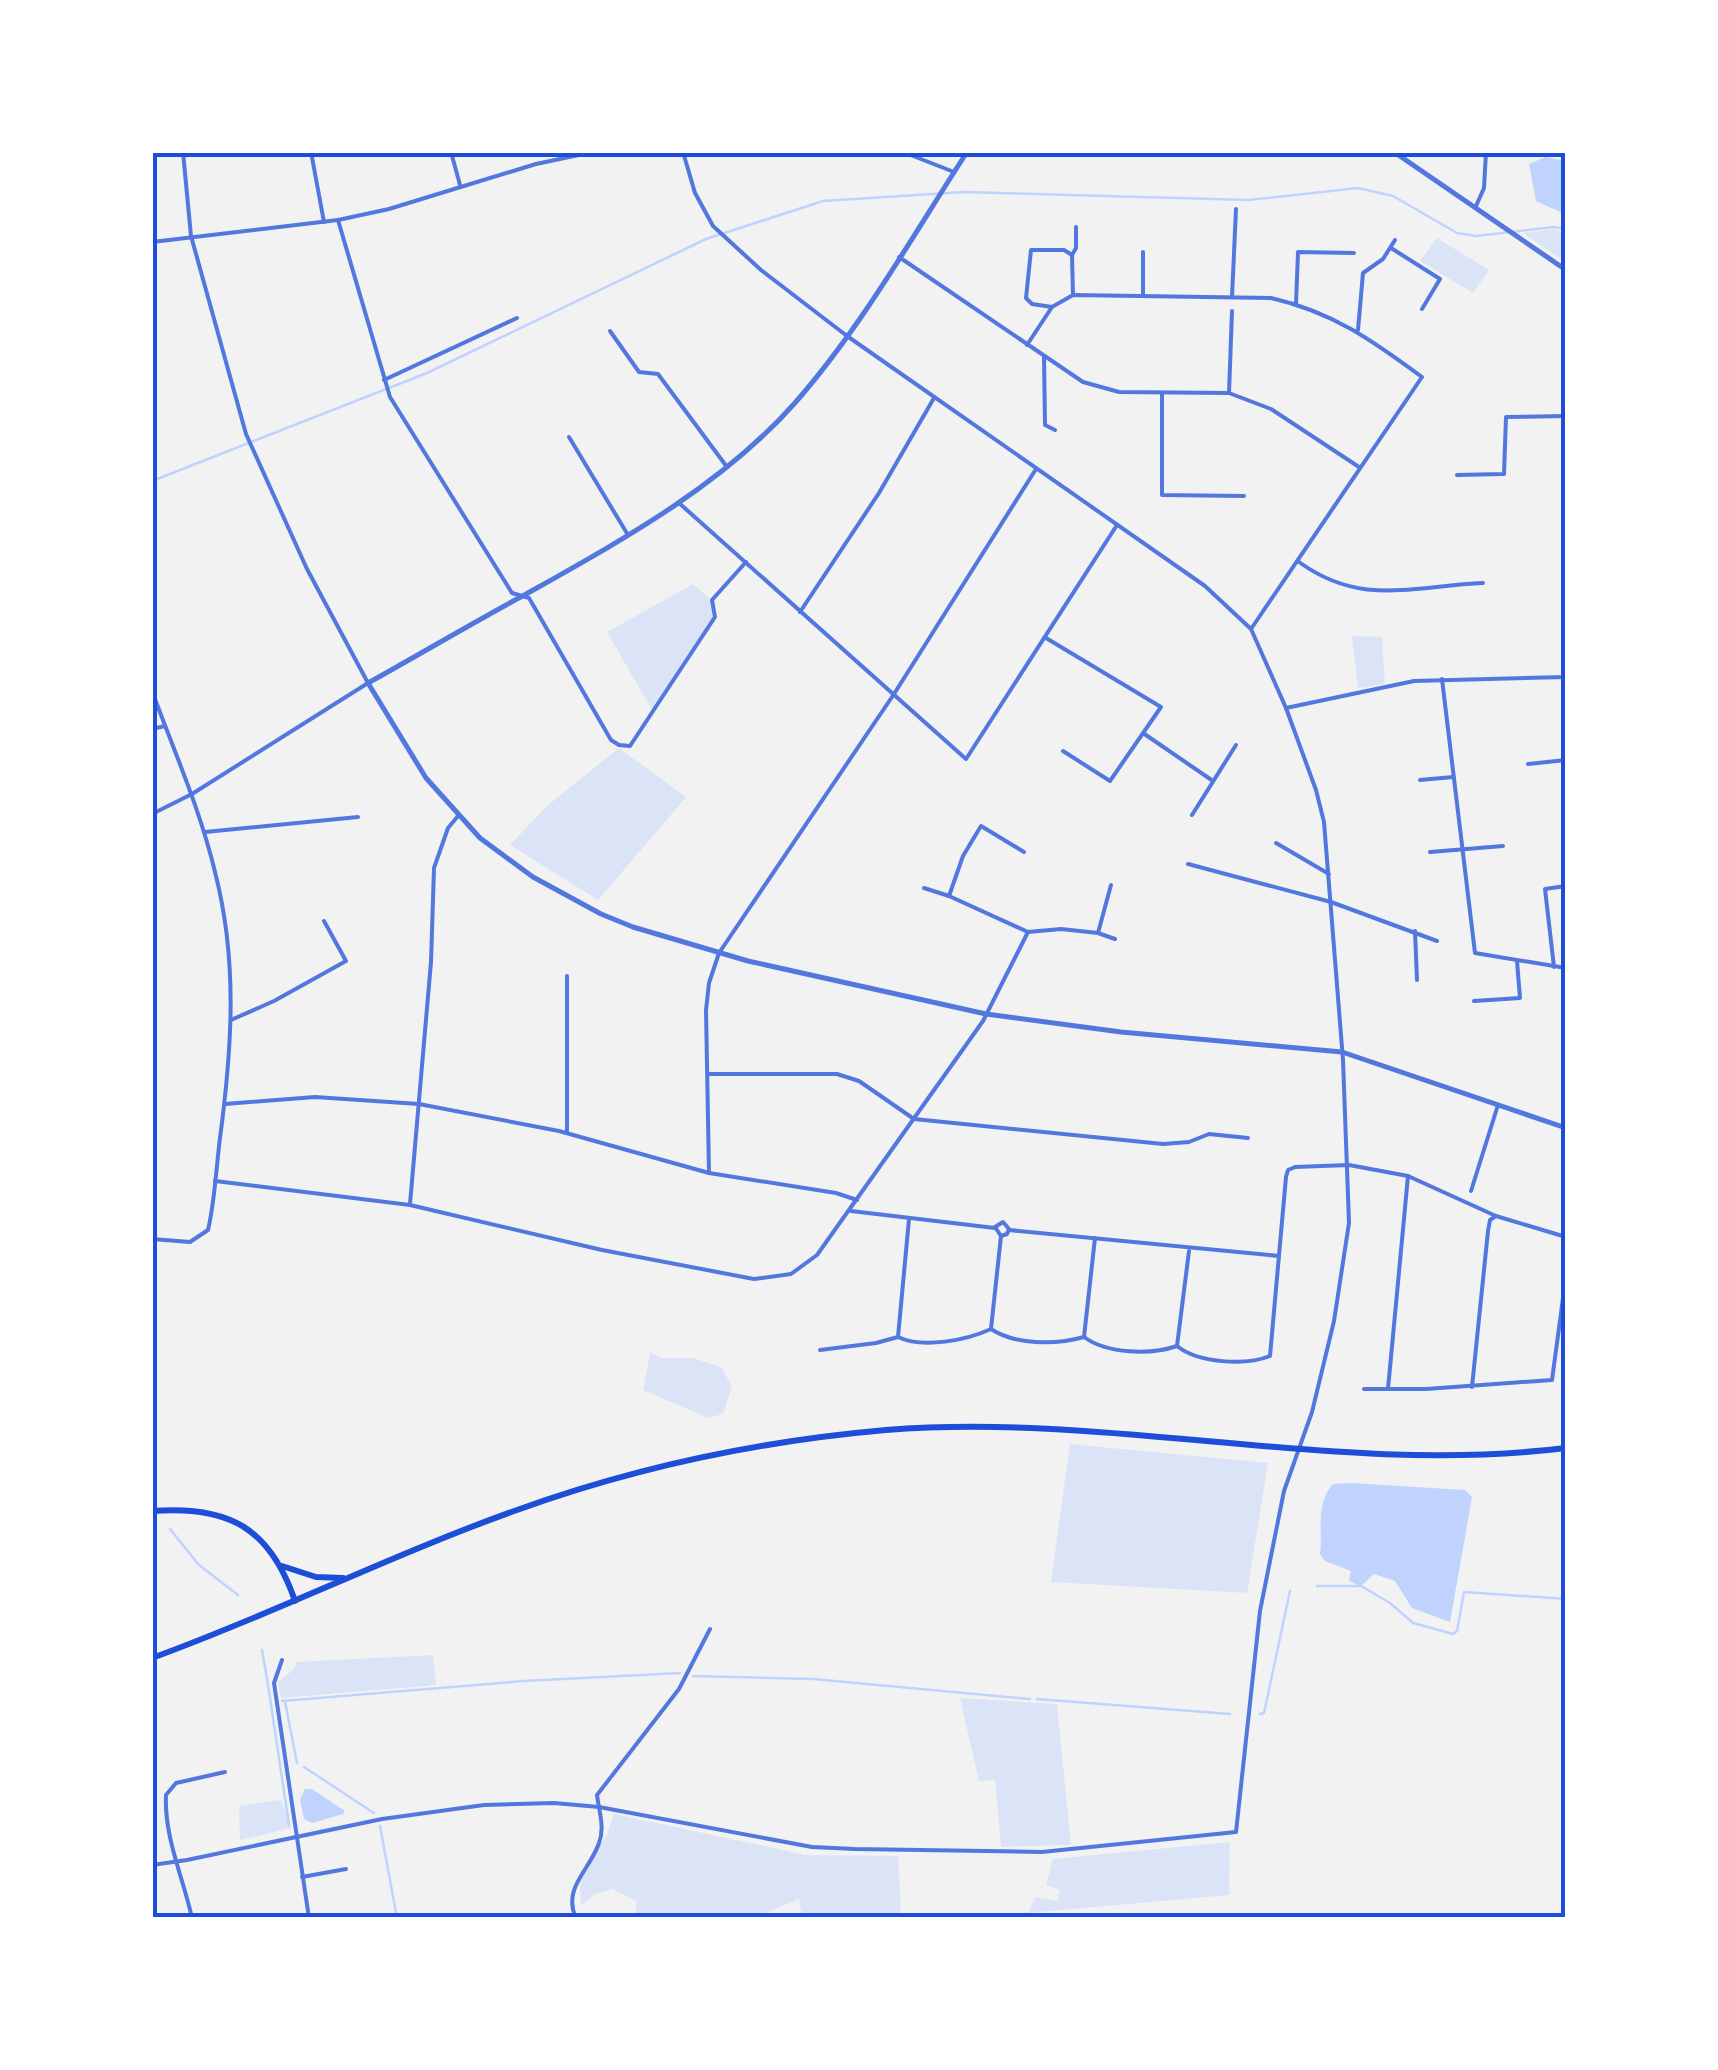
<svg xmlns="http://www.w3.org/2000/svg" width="1718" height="2070" font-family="'DejaVu Sans',sans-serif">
<rect width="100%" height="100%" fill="#f2f2f2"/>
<g fill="#dbe4f7">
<path d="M1554 229 1565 233V262L1523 233Z"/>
<path d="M1437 238 1489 270 1473 293 1420 261Z"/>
<path d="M693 584 711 600 714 617 652 710 607 632Z"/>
<path d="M1352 636 1382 637 1385 684 1358 688Z"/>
<path d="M619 748 686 797 598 900 510 845 547 806Z"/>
<path d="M650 1352 661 1358H693L721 1367 732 1386 723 1414 708 1418 643 1390Z"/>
<path d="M1070 1444 1268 1463 1247 1593 1051 1582Z"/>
<path d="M433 1655 436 1685 281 1698 278 1682 294 1669 297 1662Z"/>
<path d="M960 1698 1057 1704 1071 1845 1001 1847 995 1780 979 1781Z"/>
<path d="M281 1800 291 1828 240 1840 239 1806Z"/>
<path d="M614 1814 806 1855 898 1856 901 1909 896 1917H802L799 1899 757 1917H635L637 1901 612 1889 595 1894 581 1906 580 1878 607 1834Z"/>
<path d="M1230 1842 1229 1895 1028 1913 1035 1897 1057 1901 1060 1890 1046 1885 1053 1859Z"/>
</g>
<g fill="#bfd3fe">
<path d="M1546 157 1565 161V214L1536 201 1529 164Z"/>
<path d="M1351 1483 1465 1490 1472 1497 1450 1622 1412 1608 1395 1581 1374 1574 1361 1586 1349 1581 1351 1571 1325 1561 1320 1554C1323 1530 1315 1504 1333 1484Z"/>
<path d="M305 1789H312L345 1811 343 1814 312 1823 304 1819 300 1800Z"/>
</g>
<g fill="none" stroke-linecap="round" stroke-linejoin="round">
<g stroke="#bfd3fe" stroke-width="2.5">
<path d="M152 481 427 373 706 239 823 201 964 192 1249 200 1358 188 1393 196 1457 233 1476 236 1553 227 1566 229"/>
<path d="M170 1529 199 1565 238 1595"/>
<path d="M1317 1586H1361L1390 1603 1413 1623 1453 1634 1457 1631 1464 1592 1566 1599"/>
<path d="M262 1650 269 1691"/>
<path d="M693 1676 813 1679 1030 1699"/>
<path d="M269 1691 289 1825"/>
<path d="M1037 1699 1230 1714"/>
<path d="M282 1701 524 1681 680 1673"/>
<path d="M285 1702 297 1763"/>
<path d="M1260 1714 1264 1713 1290 1591"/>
<path d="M304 1767 374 1813"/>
<path d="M380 1826 397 1918"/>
</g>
<g stroke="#5277de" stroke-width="4">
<path d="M311 152 324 222"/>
<path d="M451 152 460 185"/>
<path d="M903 152 954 172"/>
<path d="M1476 206 1484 188 1486 152"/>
<path d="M338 220 390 397 512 593 529 598 611 740 619 745 630 746 715 617 712 600 746 562"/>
<path d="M152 242 338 220 389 209 536 164 593 152"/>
<path d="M1391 248 1440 279 1422 309"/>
<path d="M1072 255 1076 248V227"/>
<path d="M899 257 1083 382 1119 392 1229 393 1271 409 1359 467"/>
<path d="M1143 296V252"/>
<path d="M1232 297 1236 209"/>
<path d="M1296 304 1298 252 1354 253"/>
<path d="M1052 307 1032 304 1026 298 1031 250H1064L1072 255 1073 295"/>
<path d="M1358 330 1363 273 1383 259 1395 240"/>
<path d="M610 331 639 372 658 374 727 467"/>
<path d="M1027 345 1052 307 1073 295 1271 298C1333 312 1373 341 1422 377L1251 629"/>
<path d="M1044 357 1045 425 1055 430"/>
<path d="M384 380 517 318"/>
<path d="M1162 393V495L1244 496"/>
<path d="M1229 393 1232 311"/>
<path d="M569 437 628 535"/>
<path d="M1457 475 1504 474 1506 417 1566 416"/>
<path d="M679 503 966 759 1117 525"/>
<path d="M1299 562C1361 607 1412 586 1483 583"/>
<path d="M800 612 879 493 934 398"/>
<path d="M1046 638 1161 707 1110 781 1063 751"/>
<path d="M1442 679 1475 953 1566 968"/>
<path d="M152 691C174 751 200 809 215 872 238 961 232 1048 220 1138 216 1169 215 1200 208 1230L190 1242 152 1239"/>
<path d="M1286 708 1414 681 1566 677"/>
<path d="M152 729 165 726"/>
<path d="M1143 733 1213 781"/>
<path d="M1528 764 1566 760"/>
<path d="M1420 780 1453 777"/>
<path d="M152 814 192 794 368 683 307 569 246 434 191 236 183 152"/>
<path d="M1192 815 1236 745"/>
<path d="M205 832 358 817"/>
<path d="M1276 843 1329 874"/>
<path d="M1430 852 1503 846"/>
<path d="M1188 864 1331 902 1437 941"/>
<path d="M924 888 949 896 1028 932 1061 929 1098 933 1115 939"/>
<path d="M949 896 963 856 981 826 1024 852"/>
<path d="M1415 931 1417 980"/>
<path d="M1098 933 1111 885"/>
<path d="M1554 967 1545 889 1566 886"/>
<path d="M567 976V1133"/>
<path d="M1474 1001 1520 998 1517 961"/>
<path d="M231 1020 274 1001 346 961 324 921"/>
<path d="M709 1074H837L859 1081 914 1119 1163 1144 1189 1142 1209 1134 1248 1138"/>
<path d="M225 1104 315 1097 419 1104 559 1131 709 1173 836 1193 857 1200"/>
<path d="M709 1173 706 1010 709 983 719 953 894 694 1036 469"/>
<path d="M215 1181 410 1205 602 1250 754 1279 791 1274 817 1255 983 1021 1028 932"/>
<path d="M1471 1191 1498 1105"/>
<path d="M410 1204 431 962 434 868 448 828 458 816"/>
<path d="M851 1211 995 1228"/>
<path d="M909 1219 898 1337C923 1349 967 1340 991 1329"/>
<path d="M1009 1230 1279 1256"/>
<path d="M1001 1236 1007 1234 1009 1229 1003 1222 995 1227 1001 1236 991 1329C1015 1345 1056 1345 1084 1337"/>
<path d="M1095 1238 1084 1337C1107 1354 1151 1355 1177 1346 1198 1363 1245 1366 1270 1356L1286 1177 1288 1170 1295 1167 1349 1165 1408 1176 1496 1216 1566 1237"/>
<path d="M1177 1346 1189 1251"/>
<path d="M820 1350 876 1343 898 1337"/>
<path d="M1472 1387 1488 1231 1490 1220 1496 1216"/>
<path d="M1364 1389H1426L1552 1380 1566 1276"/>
<path d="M1388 1389 1408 1176"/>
<path d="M282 1660 274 1683 309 1918"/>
<path d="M152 1865 187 1860 382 1819 484 1805 554 1803 599 1807 812 1847 855 1849 1042 1852 1236 1832 1260 1611 1284 1491 1312 1412 1334 1321 1349 1223 1343 1060 1324 822 1316 790 1286 708 1251 629 1205 586 847 336 761 270 713 226 695 193 683 152"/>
<path d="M302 1877 346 1869"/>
<path d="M192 1918C183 1877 164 1837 166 1795L176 1783 225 1772"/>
<path d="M576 1918C562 1888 590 1870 599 1843 605 1828 599 1811 597 1795L679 1689 710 1629"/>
</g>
<g stroke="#5277de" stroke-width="5">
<path d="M967 152C912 237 861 328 794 404 721 486 622 540 528 593 474 622 422 653 368 683L426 778 480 838 533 877 601 914 633 927 748 961 986 1014 1121 1032 1342 1052 1566 1128"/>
<path d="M1394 152 1566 270"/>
</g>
<g stroke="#1d4ed8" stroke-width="6">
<path d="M152 1511C229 1505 270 1528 295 1601"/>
<path d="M282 1566 316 1577 343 1578"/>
<path d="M152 1658C276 1613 393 1554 517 1510 636 1467 760 1441 886 1430 1114 1412 1338 1476 1566 1448"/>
</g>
</g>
<rect width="1718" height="2070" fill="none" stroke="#ffffff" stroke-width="310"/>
<rect x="155" y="155" width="1408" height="1760" fill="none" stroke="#1d4ed8" stroke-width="4"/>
</svg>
